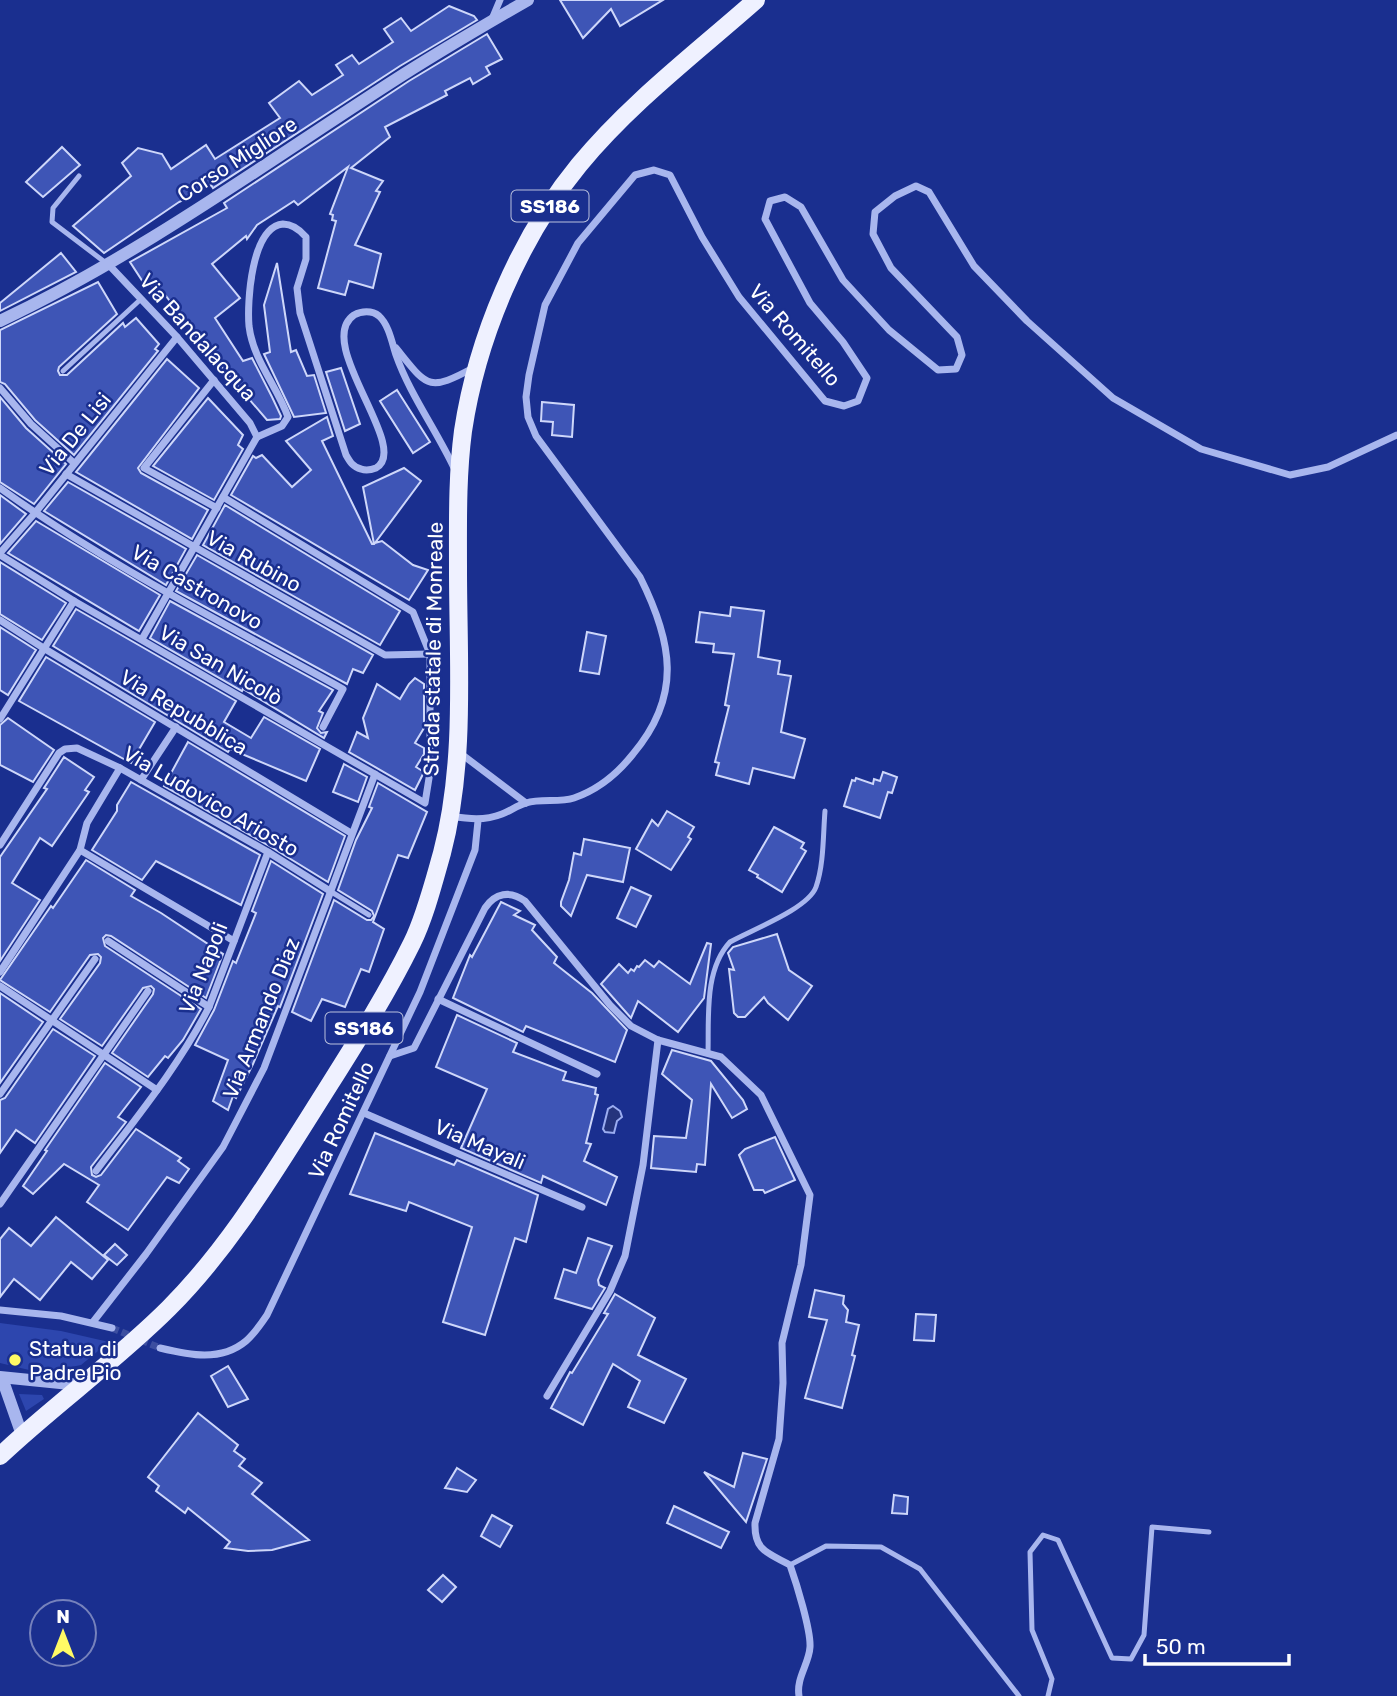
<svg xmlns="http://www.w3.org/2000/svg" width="1397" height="1696" font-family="Rubik,sans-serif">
<rect width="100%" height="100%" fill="#1a2f8f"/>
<g fill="#2d46ae">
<path d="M0 1323 61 1331 109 1342 81 1365 46 1372 45 1368 29 1370 0 1363Z"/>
<path d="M19 1394 42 1395 44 1399 26 1411Z"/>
</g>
<path fill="#25347d" stroke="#9badf1" stroke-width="2" d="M613 1106 620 1111 622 1117 617 1121 614 1133 605 1132 603 1129 608 1109Z"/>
<g fill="#3e55b6" stroke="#ced7fa" stroke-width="2">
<path d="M560 0H663L620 26 611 9 583 38Z"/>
<path d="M449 6 474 16 477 20 400 66 213 188 211 185 179 202 104 253 73 226 131 176 122 163 138 148 162 154 171 169 206 145 215 159 280 118 269 103 299 81 312 95 343 75 336 65 352 55 359 64 393 42 384 29 401 18 411 31Z"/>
<path d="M487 34 502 59 486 67 490 74 473 84 470 78 445 91 447 95 385 127 390 137 351 168 383 181 376 191 380 192 355 245 381 254 373 288 349 281 345 295 318 288 336 221 332 220 333 215 330 214 348 167 298 205 294 201 257 225 247 239 246 236 212 264 240 298 215 318 243 361 252 358 272 397 281 416 280 419 267 420 201 343 163 292 161 293 158 289 155 291 148 280 143 282 130 262 227 208 224 203 409 81Z"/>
<path d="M62 147 80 165 43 197 26 182Z"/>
<path d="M61 253 76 272 0 311V303Z"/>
<path d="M277 263 291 352 296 350 307 376 314 375 326 413 294 417 264 354 270 352 264 305Z"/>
<path d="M98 282 117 314 59 367 58 371 60 375H67L123 323 125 327 136 318 159 344 155 349 158 351 74 455 35 420 5 384 0 382V330Z"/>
<path d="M167 359 199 388 138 468 141 473 208 510 192 539 76 472Z"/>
<path d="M341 368 360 424 345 431 326 372Z"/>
<path d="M397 390 430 442 413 453 380 401Z"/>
<path d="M0 397 26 428 66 464 34 504 0 482Z"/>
<path d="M208 398 243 435 238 445 243 449 214 500 153 466Z"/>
<path d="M542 402 574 405 572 437 552 435 553 422 541 421Z"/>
<path d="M327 417 333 436 322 441 372 544H374L363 487 404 468 421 481 375 543 382 541 413 565 428 570 409 600 231 495 253 456 256 458 262 455 292 487 311 470 286 441Z"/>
<path d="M68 482 186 549 166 585 44 511Z"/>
<path d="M0 495 26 514 0 544Z"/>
<path d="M225 505 400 611 380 645 203 545Z"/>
<path d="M36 521 160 595 139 631 8 553Z"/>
<path d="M197 555 373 655 363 673 353 669 347 684 176 591Z"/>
<path d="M0 562 66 603 42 640 0 614Z"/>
<path d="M170 601 333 690 319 711 323 713 317 728 321 733 327 732 324 738 243 689 242 691 150 638Z"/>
<path d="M731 607 764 611 758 657 780 661 778 674 791 676 781 732 805 739 794 778 753 768 749 784 716 775 719 763 715 762 729 706 725 705 734 654 713 652 714 644 696 642 700 612 730 616Z"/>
<path d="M76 609 236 701 224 722 251 738 264 717 320 749 306 781 230 749 228 752 53 646Z"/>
<path d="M0 627 36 650 8 695 0 690Z"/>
<path d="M587 632 606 636 599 674 580 671Z"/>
<path d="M46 657 155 722 131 763 19 701Z"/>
<path d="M415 678 424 684V728L415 743 424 748V754L416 767 424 772 415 790 349 752 357 732 368 738 363 718 377 684 400 699 409 684Z"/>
<path d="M8 718 54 750 33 782 0 765V725Z"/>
<path d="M188 742 345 836 328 882 271 847 164 786Z"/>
<path d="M64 757 94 777 85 790 89 792 52 846 40 838 12 883 40 900 0 961V857L47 789 44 788Z"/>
<path d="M344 764 367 777 358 802 333 792Z"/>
<path d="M883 772 897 777 892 793 888 792 880 818 844 806 852 780 855 781 856 778 873 784 874 779 880 781Z"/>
<path d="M131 782 260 855 241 905 156 861 142 880 92 850 117 811V805Z"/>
<path d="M378 783 427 812 408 858 398 855 373 922 384 929 369 972 361 969 345 1007 322 999 311 1021 292 1012 334 900 367 920H371L374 916 372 911 338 890 356 840 372 808 369 807Z"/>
<path d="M667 811 694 827 688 837 691 839 671 870 636 849 652 820 658 826Z"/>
<path d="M774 827 804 843 801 848 806 851 782 892 757 877 758 875 749 870Z"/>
<path d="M584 839 630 848 623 882 587 875 571 916 561 906V902L569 880 574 853 581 855Z"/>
<path d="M86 860 135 890 131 896 161 913 223 954 206 998 111 936 106 935 103 938 105 946 201 1009 183 1040 168 1058 165 1056 148 1077 112 1053 153 994 154 989 151 986 143 988 102 1046 60 1019 100 963 101 957 98 954 90 955 50 1012 0 980 51 906 53 908Z"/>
<path d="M271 861 323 894 280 1007 278 1006 253 1064 236 1098 233 1096 228 1110 213 1101 228 1060 195 1045 214 1010 233 961 236 963 256 913 252 911Z"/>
<path d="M631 887 651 896 636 927 617 918Z"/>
<path d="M501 902 520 911 514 915 535 925 532 930 557 957 554 963 592 993 627 1030 615 1062 526 1026 523 1032 453 998 470 955 472 957Z"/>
<path d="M777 934 789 970 812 986 788 1020 768 1003 764 997 745 1017H738L734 1013 729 969 734 970 728 953 733 947Z"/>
<path d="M707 943 711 944 704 998 678 1032 638 1001 631 1018 601 984 619 964 628 973 631 969 634 971 637 966 639 967 645 960 654 967 659 961 690 984Z"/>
<path d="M0 993 43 1022 0 1083Z"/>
<path d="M457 1015 517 1043 513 1052 566 1072 563 1080 596 1088 595 1094 598 1095 586 1143 591 1144 584 1161 617 1177 606 1205 543 1176 541 1183 461 1148 487 1089 436 1067Z"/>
<path d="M53 1029 95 1056 35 1143 16 1130 0 1153V1100L5 1098Z"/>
<path d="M672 1050 711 1061 743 1100 747 1109 732 1118 711 1084 705 1165 697 1164 696 1172 651 1168 654 1136 686 1138 692 1100 662 1074Z"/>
<path d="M105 1063 141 1087 118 1117 126 1122 91 1167 92 1175 96 1177 101 1175 136 1129 181 1158 178 1161 189 1169 179 1183 167 1177 128 1230 87 1202 99 1185 64 1164 33 1194 23 1186 47 1151 45 1150Z"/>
<path d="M375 1133 454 1165 457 1160 538 1195 526 1242 515 1238 485 1335 443 1322 472 1227 409 1202 406 1211 350 1194Z"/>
<path d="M775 1137 795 1180 765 1193 763 1190H754L739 1155 745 1149Z"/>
<path d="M56 1217 108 1260 92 1279 71 1262 40 1300 14 1279 0 1297V1239L9 1228 31 1246Z"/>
<path d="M588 1238 612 1246 598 1280 599 1285 605 1288 592 1309 555 1298 564 1269 576 1273Z"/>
<path d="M115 1244 127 1255 117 1265 104 1255Z"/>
<path d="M815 1290 844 1296 843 1304 848 1310 846 1322 859 1325 852 1355 855 1356 842 1408 805 1398 827 1320 809 1317Z"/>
<path d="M615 1294 655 1318 638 1355 686 1379 664 1423 628 1407 640 1381 613 1364 583 1425 551 1408 570 1372 572 1373 608 1314 604 1313Z"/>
<path d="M916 1314 936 1315 934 1341 914 1340Z"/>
<path d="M228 1366 248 1399 228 1407 211 1376Z"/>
<path d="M198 1413 238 1445 234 1451 245 1459 239 1466 262 1483 252 1494 309 1540 272 1550 248 1551 225 1548 230 1542 188 1508 185 1513 156 1491 159 1486 148 1477Z"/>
<path d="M743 1453 767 1459 746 1522 704 1472 734 1487Z"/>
<path d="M457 1468 476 1480 467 1492 445 1488Z"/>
<path d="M894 1495 908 1497 907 1514 892 1513Z"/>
<path d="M674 1506 729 1532 721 1548 667 1523Z"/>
<path d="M492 1515 512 1526 500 1547 481 1536Z"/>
<path d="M443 1575 456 1587 442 1602 428 1590Z"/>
</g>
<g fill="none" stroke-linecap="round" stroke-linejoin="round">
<path stroke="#3c4ea0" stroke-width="7" stroke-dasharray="7 3.5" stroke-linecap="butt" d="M112 1328 160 1348"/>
<g stroke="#a8b6ee" stroke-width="5">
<path d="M79 176 53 208 52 222 106 263"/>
<path d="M63 371 141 299"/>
<path d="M330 891 369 915"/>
<path d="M708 1053C709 1017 704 970 730 942 751 930 808 909 816 887 824 864 823 835 825 811"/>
<path d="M790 1565 826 1546 881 1547 920 1569 1019 1696"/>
<path d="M1048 1696 1052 1679 1032 1630 1030 1552 1043 1535 1058 1540 1112 1658 1131 1659 1144 1635 1152 1527 1209 1532"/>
</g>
<g stroke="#a8b6ee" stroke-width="7">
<path d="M492 19 500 0"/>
<path d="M108 264 177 337 250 423 257 437"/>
<path d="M396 348C427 386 427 393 473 368"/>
<path d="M214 380 144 468 217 508"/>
<path d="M0 388 31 424 74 463"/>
<path d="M257 437 282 426 288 417C277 386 253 360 249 326 247 303 251 227 283 224 293 224 300 230 306 237V259L297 288 300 313 346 455C350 462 353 467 361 469 366 471 371 470 376 468 412 448 313 343 354 315 361 311 372 310 379 316 389 325 392 343 396 355 410 395 437 431 455 470"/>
<path d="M66 474 385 655 430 654"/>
<path d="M0 488C107 565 228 625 343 689L323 727"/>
<path d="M0 553 35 513 177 337"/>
<path d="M0 555 74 601 425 803 430 772V654L413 612 223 497"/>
<path d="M0 620 45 649 351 833"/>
<path d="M142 639 257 437"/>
<path d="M0 719 74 601"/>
<path d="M460 753 526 803"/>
<path d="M141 780 176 727"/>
<path d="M450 816C469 819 484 821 502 814 510 811 518 805 526 803 541 798 559 803 574 798 597 790 618 773 633 754 683 695 672 641 640 577L536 436 528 417 526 397 529 375 545 305 578 243 635 175 654 170 670 175 702 237 739 297 825 401 844 406 858 401 867 378 843 342 810 303 765 219 770 201 785 197 801 207 843 280 889 330 938 370 956 369 962 355 957 337 891 268 873 234 875 212 895 196 916 186 929 192 974 266 1027 321 1113 398 1201 449 1290 475 1328 467 1397 435"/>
<path d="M0 845 59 753 65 749 77 748 120 768 268 852 330 891"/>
<path d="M80 850 234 941"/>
<path d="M108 941 209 1007"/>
<path d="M0 972 80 850 87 823 120 768"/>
<path d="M0 986 157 1090"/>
<path d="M438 999 597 1074"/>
<path d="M390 1056 414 1048 485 908C495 893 510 890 525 901L610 1005 631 1026 658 1040 721 1057 761 1095 810 1195 801 1265 782 1343 783 1383 779 1439 755 1523C754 1551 768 1553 790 1565 796 1582 811 1630 810 1647 809 1664 796 1678 799 1696"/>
<path d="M0 1094 95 959"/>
<path d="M364 1113 582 1207"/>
<path d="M96 1171C136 1118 179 1066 209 1007L268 852"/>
<path d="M0 1204 148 991"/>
<path d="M0 1310 61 1316 112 1328"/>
<path d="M93 1322 146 1254 223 1147 264 1068 375 774"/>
<path d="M160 1348C189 1355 221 1362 246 1341 254 1334 261 1324 267 1315L420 992 475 850 478 821"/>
<path d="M547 1396 610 1291 625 1256 643 1165 658 1040"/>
</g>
<g stroke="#a8b6ee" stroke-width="12">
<path d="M0 321C137 256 260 167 387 85 433 55 481 27 528 0"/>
<path d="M0 1377 80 1385"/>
<path d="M2 1378 22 1435"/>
</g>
<path stroke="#eff1ff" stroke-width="18" d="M0 1456C54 1405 116 1361 169 1308 226 1251 268 1182 311 1114 346 1058 383 1002 412 943 425 917 434 881 442 853 466 762 458 663 458 569 458 523 457 477 463 431 477 338 519 238 579 165 630 103 696 53 756 0"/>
</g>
<circle fill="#fffa65" stroke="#1a2f8f" stroke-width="2.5" cx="15" cy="1360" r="7"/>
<g text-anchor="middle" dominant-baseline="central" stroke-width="5" stroke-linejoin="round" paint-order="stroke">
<g fill="#1a2f8f" stroke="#bac1dd" stroke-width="2">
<rect x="511.5" y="190.5" width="77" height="31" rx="5"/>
<rect x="325.5" y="1012.5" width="77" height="31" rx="5"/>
</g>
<g font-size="19" font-weight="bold" fill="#fff">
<text x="550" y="206">SS186</text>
<text x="364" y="1028">SS186</text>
</g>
<g font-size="21" fill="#fff" stroke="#1a2f8f">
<text transform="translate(237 159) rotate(-33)">Corso Migliore</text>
<text transform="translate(795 335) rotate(49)">Via Romitello</text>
<text transform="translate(198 337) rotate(48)">Via Bandalacqua</text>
<text transform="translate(75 434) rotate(-51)">Via De Lisi</text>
<text transform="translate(254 561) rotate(29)">Via Rubino</text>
<text transform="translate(197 587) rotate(30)">Via Castronovo</text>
<text transform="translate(433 649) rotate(-89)">Strada statale di Monreale</text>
<text transform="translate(221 665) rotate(30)">Via San Nicolò</text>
<text transform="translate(184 712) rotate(31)">Via Repubblica</text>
<text transform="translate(211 801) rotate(30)">Via Ludovico Ariosto</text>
<text transform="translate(203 968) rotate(-68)">Via Napoli</text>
<text transform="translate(261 1018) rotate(-68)">Via Armando Diaz</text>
<text transform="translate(341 1120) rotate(-65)">Via Romitello</text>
<text transform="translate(480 1144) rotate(23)">Via Mayali</text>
</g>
<g font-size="21" fill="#fff" stroke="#1a2f8f" text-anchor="start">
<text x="29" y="1348">Statua di<tspan x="29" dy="24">Padre Pio</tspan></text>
</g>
</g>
<g transform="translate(63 1633)"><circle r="33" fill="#1a2f8f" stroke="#7682bc" stroke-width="2"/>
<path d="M0-5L12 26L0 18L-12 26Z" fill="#fffa65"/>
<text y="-10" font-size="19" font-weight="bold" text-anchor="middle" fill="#ffffff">N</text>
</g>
<path d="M1145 1654v10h144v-10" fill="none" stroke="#ffffff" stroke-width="3.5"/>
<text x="1156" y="1654" font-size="21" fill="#ffffff" stroke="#1a2f8f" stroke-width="5" paint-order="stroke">50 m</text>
</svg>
